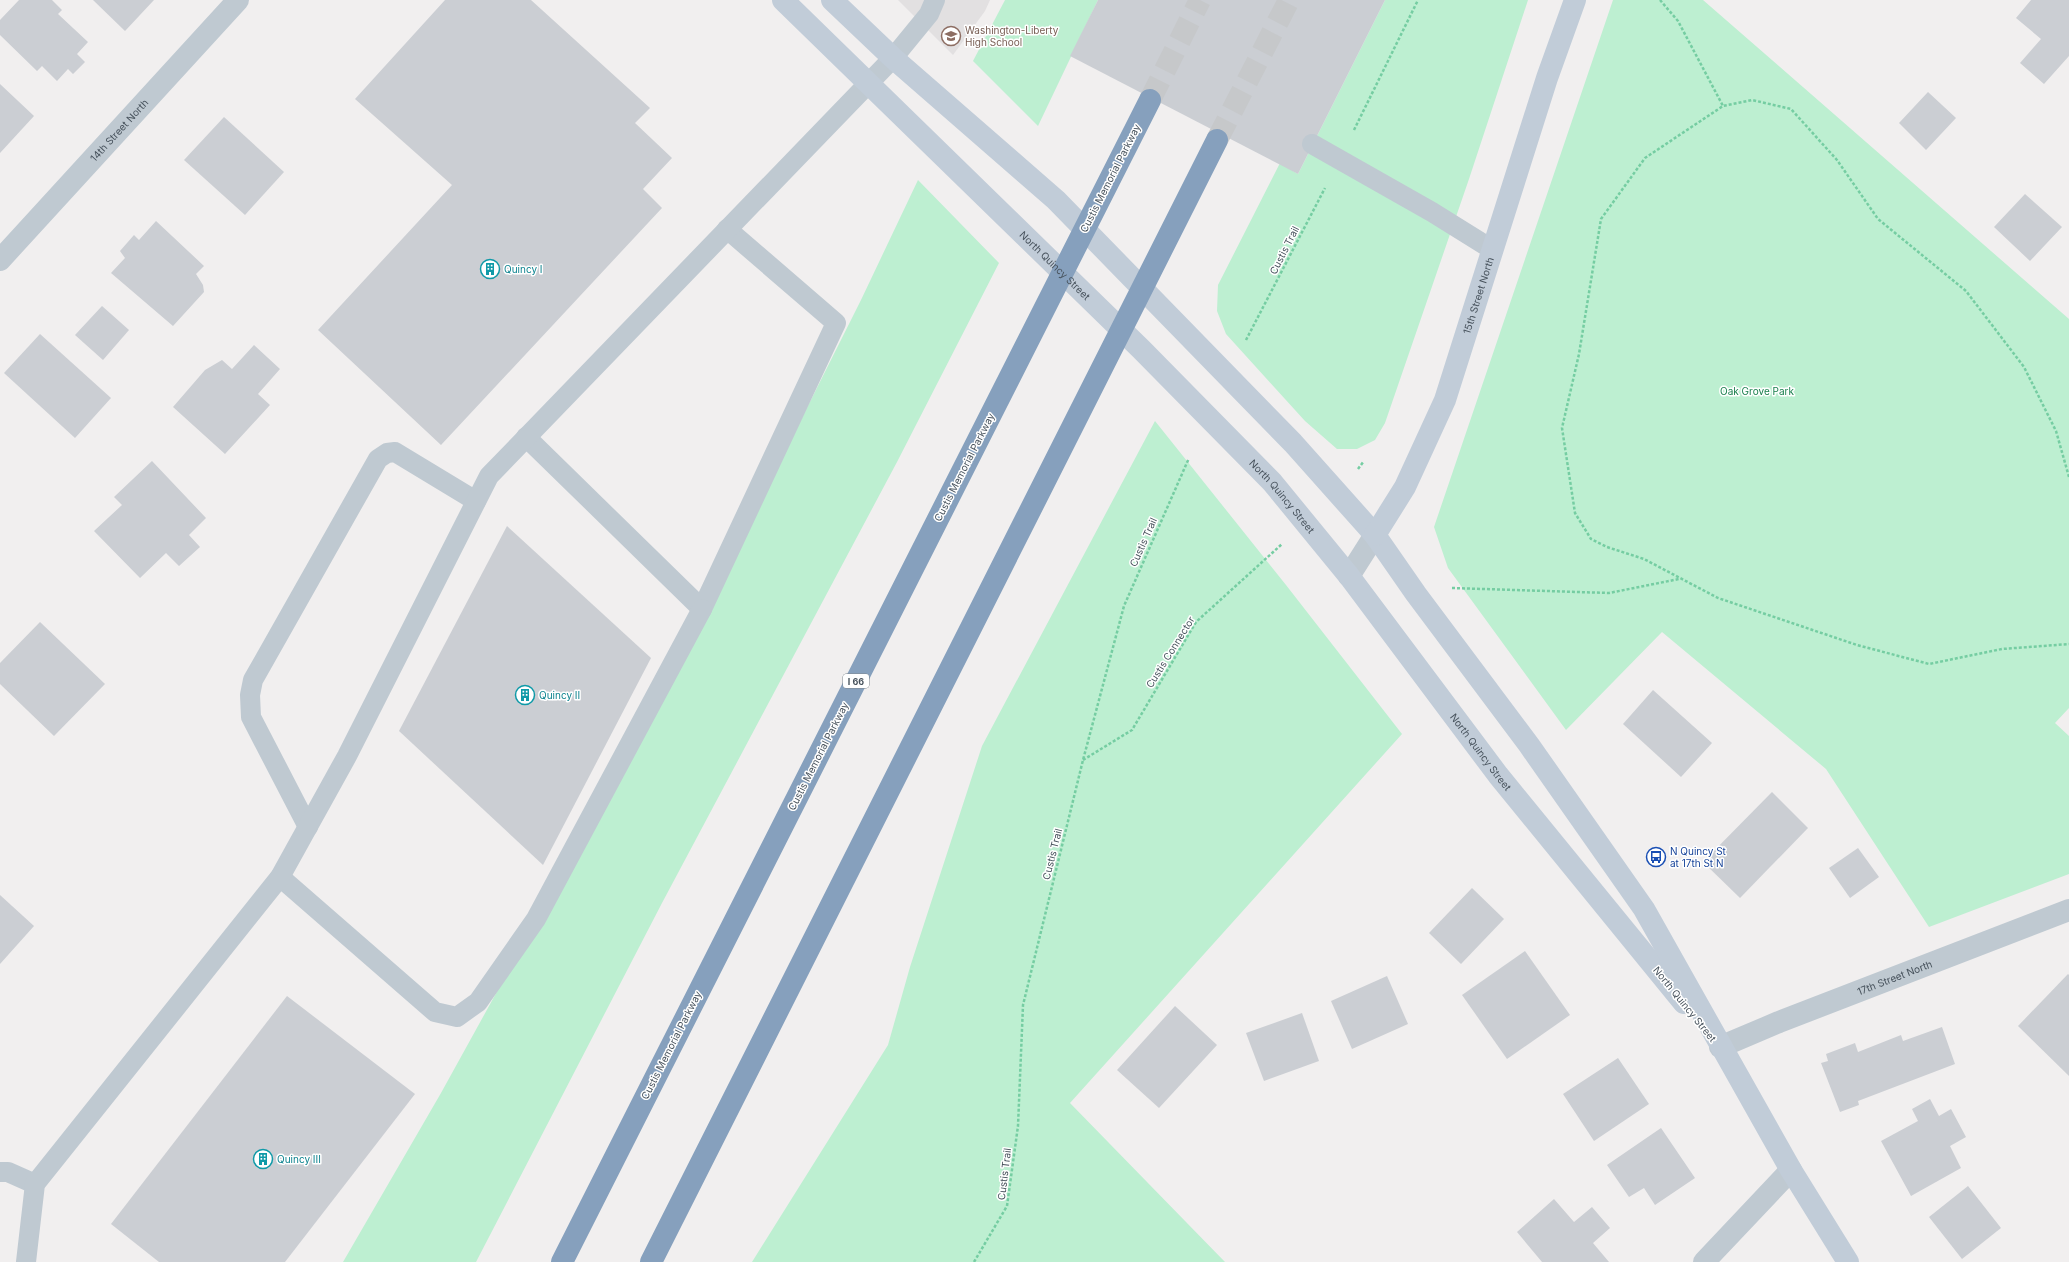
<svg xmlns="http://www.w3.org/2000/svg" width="2069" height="1262" font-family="Inter,sans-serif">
<rect width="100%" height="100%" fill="#f1efef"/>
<path fill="#e2e0e1" d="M898 0H990L985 11 953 55Z"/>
<g fill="#bdefd1">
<path d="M1005 0H1098L1038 126 973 61Z"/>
<path d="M1385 0H1528L1469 179 1385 423 1375 440 1357 449H1337L1305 421 1226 334 1217 311 1218 285 1280 163 1298 174Z"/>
<path d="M1613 0H1703L2069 319V708L2055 723 2069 736V874L1929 927 1826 769 1662 632 1566 730 1448 568 1434 527Z"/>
<path d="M918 180 999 263 897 462 662 903 476 1262H343L441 1093 685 651 861 300Z"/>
<path d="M1155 421 1286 585 1402 734 1070 1103 1225 1262H752L888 1045 910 967 982 746Z"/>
</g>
<g fill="#cbced3">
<path d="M19 0H52L62 10 58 14 88 42 77 54 85 62 73 74 68 69 57 81 42 66 37 71 0 35V20Z"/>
<path d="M93 0H154L125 31Z"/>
<path d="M445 0H531L650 108 635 123 672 158 643 189 662 208 441 445 318 330 452 185 355 99Z"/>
<path d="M1098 0H1385L1298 174 1070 56Z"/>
<path d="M2031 0H2069V56L2044 84 2020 63 2041 39 2016 18Z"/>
<path d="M0 84 34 116 0 153Z"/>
<path d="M1928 92 1956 118 1926 150 1899 123Z"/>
<path d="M224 117 284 172 245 215 184 160Z"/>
<path d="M2025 194 2062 227 2030 261 1994 227Z"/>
<path d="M156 221 204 266 196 274 203 285 204 292 173 326 111 273 125 258 120 251 134 235 139 240Z"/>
<path d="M102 306 129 330 103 360 75 335Z"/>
<path d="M40 334 111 398 75 438 4 373Z"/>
<path d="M254 345 280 369 258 394 270 405 225 454 173 407 205 370 222 360 232 369Z"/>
<path d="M152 461 206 518 189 535 200 547 179 566 166 553 140 578 94 531 122 505 114 497Z"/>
<path d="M507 526 651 658 543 865 399 731Z"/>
<path d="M40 622 105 684 54 736 0 684V663Z"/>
<path d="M1653 690 1712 743 1681 777 1623 724Z"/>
<path d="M1772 792 1808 828 1740 898 1703 862Z"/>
<path d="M1858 848 1879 877 1850 898 1829 868Z"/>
<path d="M1472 888 1504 919 1461 964 1429 933Z"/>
<path d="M0 895 34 926 0 964Z"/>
<path d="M1525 951 1570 1015 1507 1059 1462 995Z"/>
<path d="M2068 974 2069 975V1076L2018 1026Z"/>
<path d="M1387 976 1408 1024 1352 1049 1331 1001Z"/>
<path d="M287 996 415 1094 285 1262H159L111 1224Z"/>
<path d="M1175 1006 1217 1045 1159 1108 1117 1070Z"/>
<path d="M1302 1013 1319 1061 1264 1081 1246 1033Z"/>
<path d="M1942 1027 1955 1064 1858 1101 1859 1105 1840 1112 1821 1063 1828 1061 1826 1054 1855 1043 1858 1052 1901 1035 1903 1041Z"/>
<path d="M1618 1058 1649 1104 1594 1141 1563 1094Z"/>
<path d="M1930 1099 1939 1116 1951 1109 1966 1137 1950 1146 1961 1168 1911 1196 1881 1141 1918 1121 1912 1109Z"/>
<path d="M1661 1128 1695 1178 1655 1205 1644 1188 1629 1197 1607 1165Z"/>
<path d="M1968 1186 2001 1228 1962 1259 1929 1217Z"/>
<path d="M1554 1199 1574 1222 1592 1207 1610 1228 1593 1243 1609 1262H1542L1517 1232Z"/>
</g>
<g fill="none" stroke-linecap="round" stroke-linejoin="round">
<g stroke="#c6c8ca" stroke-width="22" stroke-dasharray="22 11" stroke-linecap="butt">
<path d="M1150 100 1200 0"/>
<path d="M1217 140 1289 0"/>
</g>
<g stroke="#75cda2" stroke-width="2.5" stroke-dasharray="3 2" stroke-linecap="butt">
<path d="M1660 0 1678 21 1723 106"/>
<path d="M1354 130 1418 0"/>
<path d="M1246 340 1325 188"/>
<path d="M1358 469 1364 461"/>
<path d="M2069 477 2056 431 2024 367 1966 291 1878 219 1837 160 1791 109 1752 100 1723 106 1645 158 1601 219 1579 354 1562 428 1575 513 1591 539 1607 547 1644 559 1718 598 1857 645 1929 664 2002 649 2069 644"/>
<path d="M1452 588 1609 593 1679 579"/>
<path d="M1083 760 1132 730 1196 622 1282 544"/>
<path d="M974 1262 1007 1206 1018 1126 1023 1005 1083 760 1124 606 1189 458"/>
</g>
<g stroke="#bfc9d1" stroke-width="20">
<path d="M1312 144 1432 212 1493 250"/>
<path d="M526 437 702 609 836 323 727 229"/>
<path d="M308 827 251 717 250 695 253 680 378 459 387 453 395 452 476 501"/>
<path d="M280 877 435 1012 457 1017 478 1002 536 919 702 609"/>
<path d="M0 1172H8L35 1184"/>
<path d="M26 1262 35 1184 280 877 347 756 489 476 893 58 929 14 935 0"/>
</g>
<g stroke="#bfc9d1" stroke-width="22">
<path id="s1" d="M0 260 238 0"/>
<path d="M1349 576 1375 535"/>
<path id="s2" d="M1720 1047 1779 1022 2069 910"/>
<path d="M1704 1262 1791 1170"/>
</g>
<g stroke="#c1ccd8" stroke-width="22">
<path id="s3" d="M783 0 1141 349 1272 482 1349 576 1498 775 1684 1003"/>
<path d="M832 0 893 58 1056 200 1293 443 1375 535 1416 594 1529 745 1644 909 1791 1170 1848 1262"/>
<path id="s4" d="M1375 535 1405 487 1445 400 1547 78 1575 0"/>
</g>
<g stroke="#86a0bd" stroke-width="22">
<path d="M562 1262 1150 100"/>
<path d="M651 1262 1217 140"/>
</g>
</g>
<defs>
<g id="school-ring" transform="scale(1)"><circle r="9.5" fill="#fff" stroke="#8d6e63" stroke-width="1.5"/><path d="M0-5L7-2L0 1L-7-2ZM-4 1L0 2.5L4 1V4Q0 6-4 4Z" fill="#8d6e63"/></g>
<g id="building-ring" transform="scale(1)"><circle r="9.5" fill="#fff" stroke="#0f9aa8" stroke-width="1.5"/><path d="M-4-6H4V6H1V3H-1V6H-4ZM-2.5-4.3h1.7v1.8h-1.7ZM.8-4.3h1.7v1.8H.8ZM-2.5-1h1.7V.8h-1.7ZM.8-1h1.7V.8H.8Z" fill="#0f9aa8"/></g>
<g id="bus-ring" transform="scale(1)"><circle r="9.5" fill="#fff" stroke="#1a4fb4" stroke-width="1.5"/><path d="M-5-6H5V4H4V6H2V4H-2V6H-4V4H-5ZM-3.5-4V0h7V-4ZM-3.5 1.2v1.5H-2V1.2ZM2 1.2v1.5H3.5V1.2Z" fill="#1a4fb4"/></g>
</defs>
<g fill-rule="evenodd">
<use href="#school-ring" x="951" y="36"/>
<use href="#building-ring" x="490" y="269"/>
<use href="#building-ring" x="525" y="695"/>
<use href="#bus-ring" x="1656" y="857"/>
<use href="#building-ring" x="263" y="1159"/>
</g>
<g text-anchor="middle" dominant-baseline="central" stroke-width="3" stroke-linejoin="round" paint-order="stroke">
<rect fill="#fff" stroke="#7e868d" stroke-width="1" x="843" y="674" width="26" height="14" rx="3"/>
<g font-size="9" font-weight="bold" fill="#47525c">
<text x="856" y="681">I 66</text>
</g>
<g font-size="10" fill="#785e54" stroke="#fff" text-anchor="start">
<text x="965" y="30">Washington-Liberty<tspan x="965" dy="12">High School</tspan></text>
</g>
<g font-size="10" fill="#47525c" stroke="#fff">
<text stroke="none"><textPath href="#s1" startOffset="176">14th Street North</textPath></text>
<text transform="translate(1110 178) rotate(-63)">Custis Memorial Parkway</text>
<text transform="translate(1284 250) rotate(-63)">Custis Trail</text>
<text stroke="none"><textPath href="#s3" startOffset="380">North Quincy Street</textPath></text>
<text stroke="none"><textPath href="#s4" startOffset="262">15th Street North</textPath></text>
<text transform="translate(964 467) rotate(-63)">Custis Memorial Parkway</text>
<text stroke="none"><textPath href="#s3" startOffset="704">North Quincy Street</textPath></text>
<text transform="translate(1143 542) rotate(-66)">Custis Trail</text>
<text transform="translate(1170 652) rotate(-58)">Custis Connector</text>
<text stroke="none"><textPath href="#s3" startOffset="1028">North Quincy Street</textPath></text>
<text transform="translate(818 756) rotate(-63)">Custis Memorial Parkway</text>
<text transform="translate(1052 854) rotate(-76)">Custis Trail</text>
<text stroke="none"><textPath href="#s2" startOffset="188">17th Street North</textPath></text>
<text transform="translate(1685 1004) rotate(51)">North Quincy Street</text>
<text transform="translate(671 1045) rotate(-63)">Custis Memorial Parkway</text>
<text transform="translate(1004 1174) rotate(-83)">Custis Trail</text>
</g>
<g font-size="10" fill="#0d838f" stroke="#fff" text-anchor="start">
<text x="504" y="269">Quincy I</text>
<text x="539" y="695">Quincy II</text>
<text x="277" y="1159">Quincy III</text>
</g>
<g font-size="10" fill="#177e4b" stroke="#fff">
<text x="1757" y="391">Oak Grove Park</text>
</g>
<g font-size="10" fill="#164399" stroke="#fff" text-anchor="start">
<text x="1670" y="851">N Quincy St<tspan x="1670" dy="12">at 17th St N</tspan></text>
</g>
</g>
</svg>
